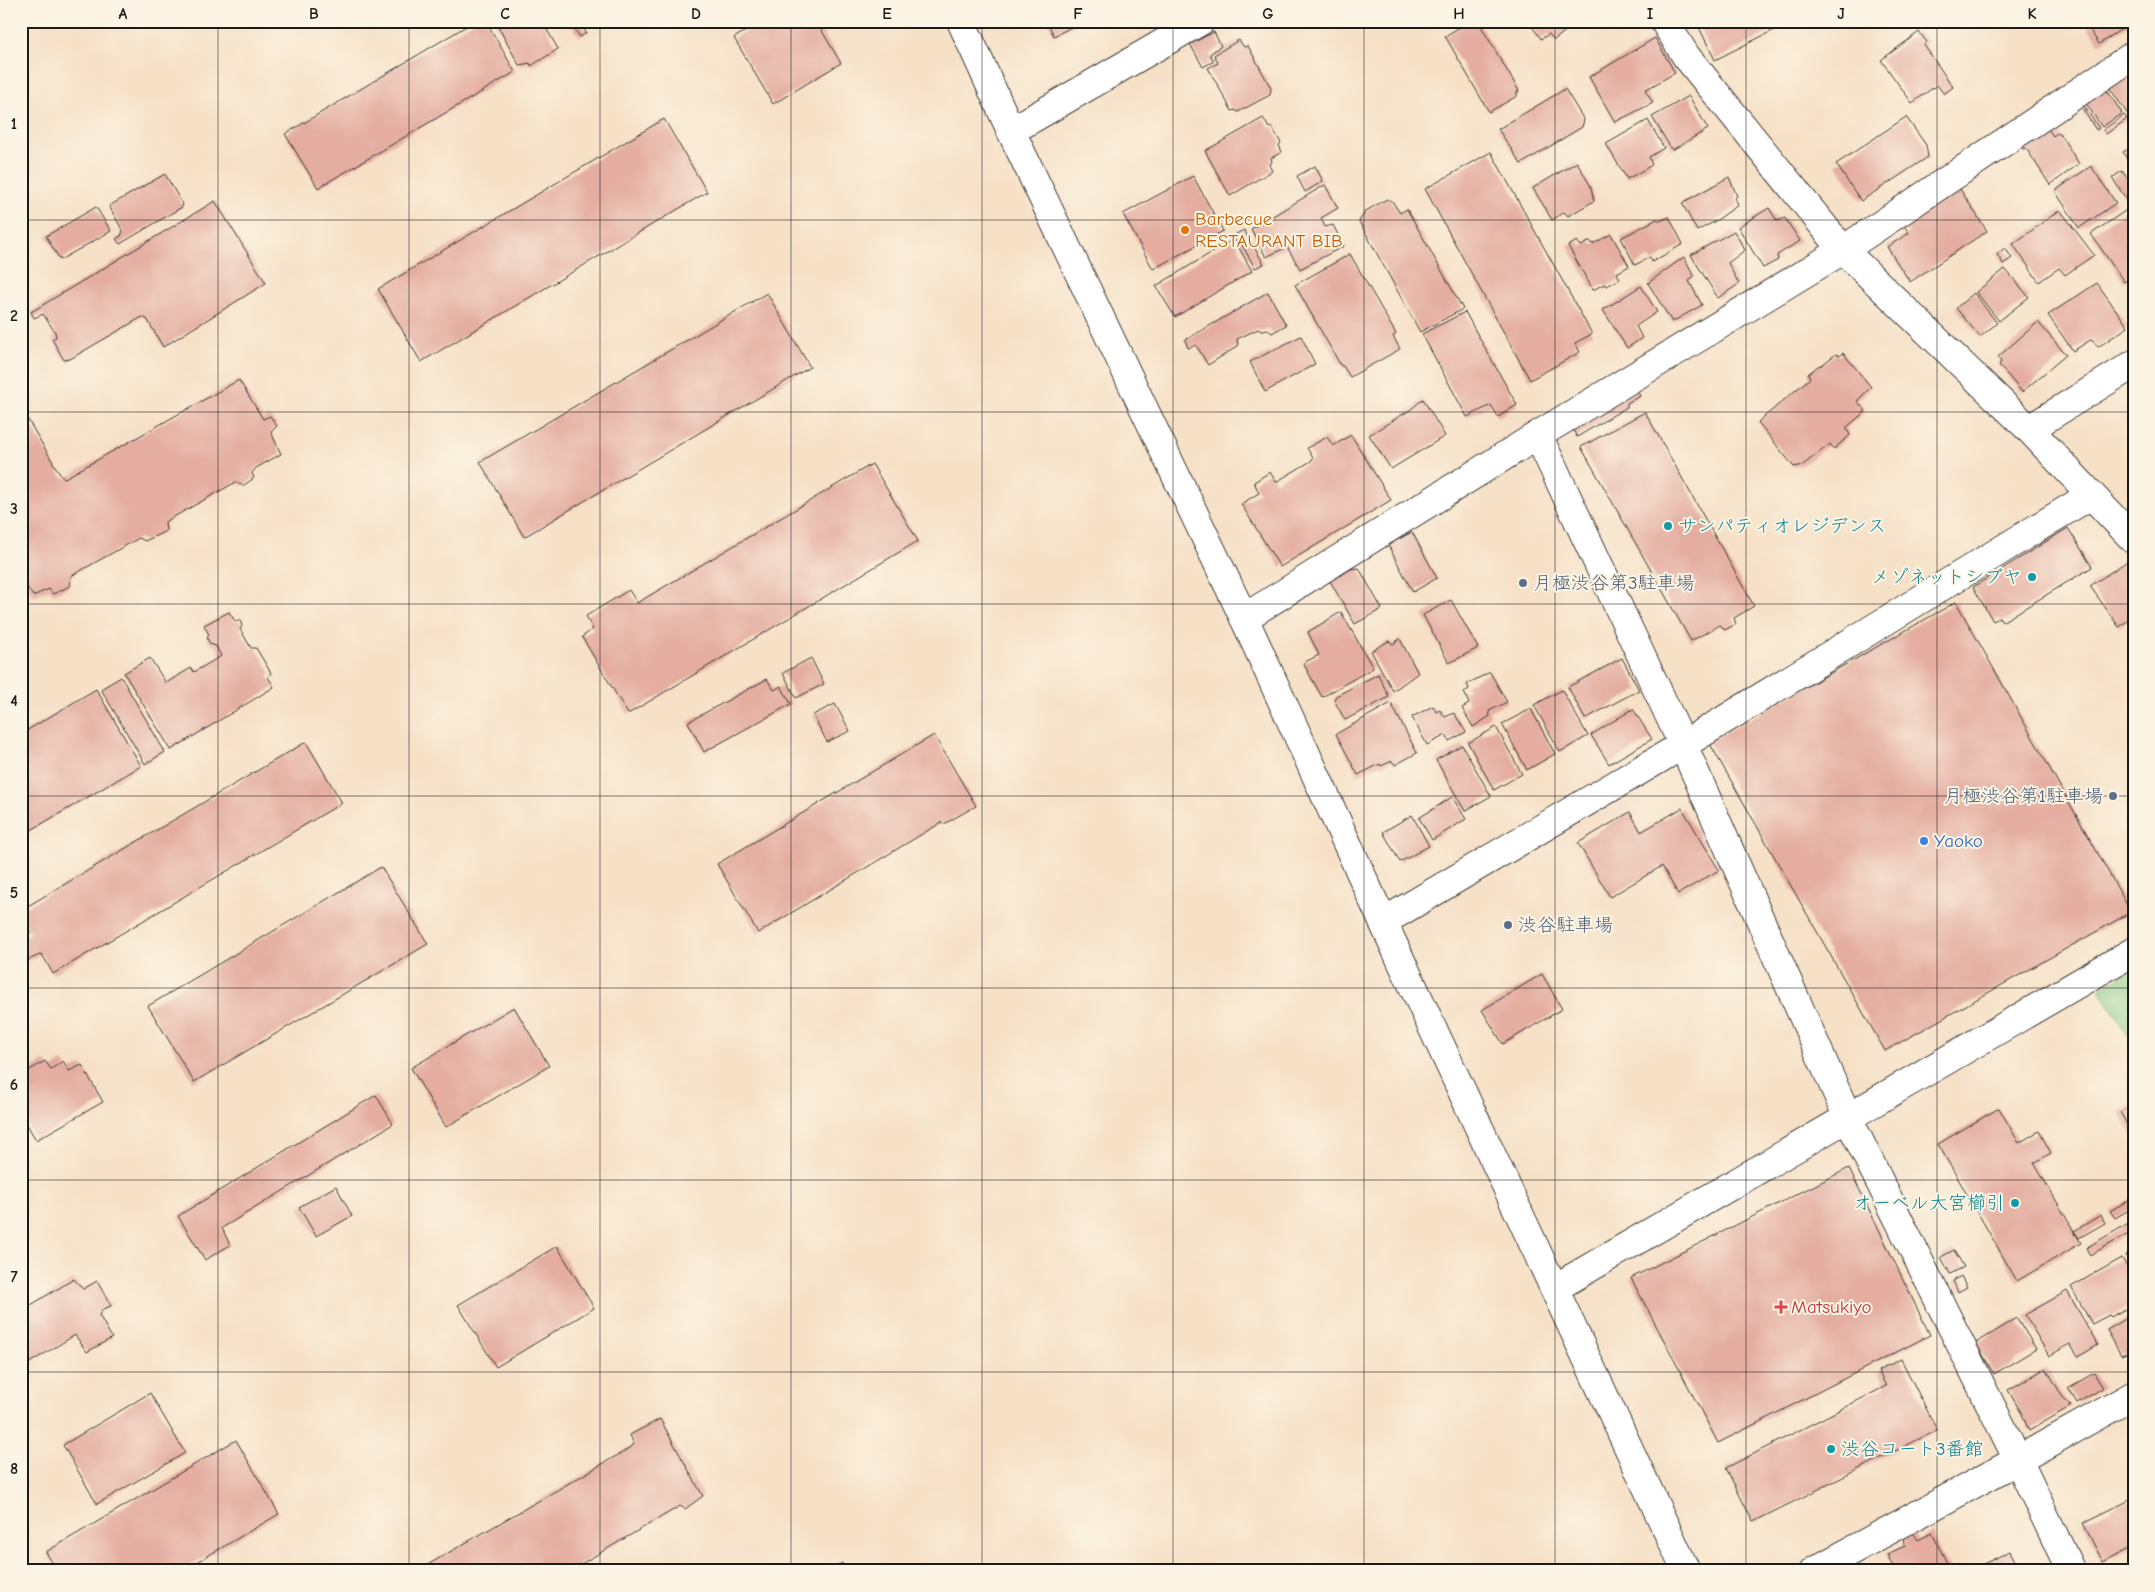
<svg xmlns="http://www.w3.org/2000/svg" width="2155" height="1592" font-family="'Comic Neue','Klee One',sans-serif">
<rect width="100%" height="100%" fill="#fcf5e5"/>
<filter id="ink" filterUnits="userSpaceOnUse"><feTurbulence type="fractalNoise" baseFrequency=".02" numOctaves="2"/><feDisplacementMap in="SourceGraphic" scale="10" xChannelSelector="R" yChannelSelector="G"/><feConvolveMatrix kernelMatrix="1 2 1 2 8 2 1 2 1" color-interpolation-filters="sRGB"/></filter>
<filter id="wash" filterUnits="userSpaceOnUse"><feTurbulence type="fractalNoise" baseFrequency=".0096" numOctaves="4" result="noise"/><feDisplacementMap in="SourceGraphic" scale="20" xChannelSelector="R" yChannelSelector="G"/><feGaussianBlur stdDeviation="1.12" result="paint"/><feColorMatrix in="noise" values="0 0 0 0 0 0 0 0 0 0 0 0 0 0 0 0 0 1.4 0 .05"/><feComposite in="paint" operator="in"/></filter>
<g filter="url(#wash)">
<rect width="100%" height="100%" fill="#f6e0c6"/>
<path fill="#7fc681" stroke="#4e714e" d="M2134 968V1045L2099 989Z"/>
<g id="blocks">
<g fill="#e4ada0">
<path d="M475 21H486L515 72 318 188 285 134Z"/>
<path d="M495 21H542L558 49 531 66 530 63 519 65Z"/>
<path d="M569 21H587L588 23 583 27 586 33 580 37Z"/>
<path d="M762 21H816L841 63 773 104 734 38Z"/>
<path d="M1047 21H1083L1054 36Z"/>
<path d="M1470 21H1478L1519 91 1517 92V96L1489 112 1445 36Z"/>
<path d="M1528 21H1573L1566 26 1567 30 1554 40 1549 34 1541 39Z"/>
<path d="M1696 21H1777L1780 27 1715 60Z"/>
<path d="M2084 21H2134L2099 44Z"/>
<path d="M1214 32 1221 46 1210 54 1214 61 1203 67 1190 44Z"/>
<path d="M1919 32 1927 42 1924 45 1953 87 1944 94 1937 85 1912 103 1881 60Z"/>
<path d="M1655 38 1675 73 1645 90 1653 103 1615 122 1589 77Z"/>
<path d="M1239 40 1244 47 1248 46 1271 88 1270 95 1238 112 1235 110 1232 111 1208 68 1218 63 1214 55Z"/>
<path d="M2127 70 2134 81V113L2129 116 2107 84Z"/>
<path d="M2104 86 2122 113 2102 127 2083 99Z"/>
<path d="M1565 89 1584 120 1582 127 1521 164 1498 129Z"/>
<path d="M1689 96 1708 129 1672 150 1652 117Z"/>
<path d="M2082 103 2099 128 2096 130 2080 105Z"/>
<path d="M2124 115 2127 119 2106 134 2103 130Z"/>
<path d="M1906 117 1926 145 1928 157 1861 201 1836 164Z"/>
<path d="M1263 118 1269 128 1272 127 1281 143 1279 145 1282 152 1271 158 1272 162 1269 165 1272 171 1230 196 1205 151Z"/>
<path d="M664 119 707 192 421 362 378 289Z"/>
<path d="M1648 120 1664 148 1649 157 1652 165 1627 179 1606 144Z"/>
<path d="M2046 126 2053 136 2059 132 2079 164 2050 185 2026 148 2023 149 2019 143Z"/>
<path d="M2134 146V172L2123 152Z"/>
<path d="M1491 152 1592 334 1575 343 1580 352 1530 380 1425 189Z"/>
<path d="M1577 162 1591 187 1594 201 1568 216 1564 212 1552 220 1533 188Z"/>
<path d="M1315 166 1323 181 1305 192 1297 176Z"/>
<path d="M2091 166 2116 203 2079 228 2055 191Z"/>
<path d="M2122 171 2134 188V195L2127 200 2112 178Z"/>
<path d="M165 174 183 205 182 207 120 244 116 239 121 236 123 231 109 206Z"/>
<path d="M1193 176 1223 231 1153 269 1123 214Z"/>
<path d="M1729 177 1737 196 1735 198 1738 205 1717 220 1697 231 1682 203Z"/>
<path d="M1956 183 1987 231 1910 282 1887 247 1909 233 1903 224Z"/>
<path d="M1325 185 1338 208 1321 218 1325 227 1333 225 1344 246 1300 269 1287 247 1266 257 1251 229Z"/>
<path d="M1387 199 1392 201 1400 213 1407 209 1463 309 1420 332 1359 221 1364 214V212Z"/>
<path d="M215 201 266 283 163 347 147 319 142 317 70 359 64 360 52 339 56 337 55 332 43 314 34 318 31 312Z"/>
<path d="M2134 205V275L2124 282 2091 234Z"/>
<path d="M96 207 111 231 60 260 46 236Z"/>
<path d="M1769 208 1777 221 1785 218 1800 241 1777 255 1778 260 1763 268 1738 227Z"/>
<path d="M2060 210 2094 255 2065 275 2059 268 2039 282 2013 244Z"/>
<path d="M1669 217 1683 244 1652 262 1650 257 1635 265 1621 238 1657 219 1660 221Z"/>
<path d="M1244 230 1264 264 1255 268 1236 234Z"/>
<path d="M1734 231 1745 250 1728 263 1739 284 1718 298 1691 255Z"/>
<path d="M1611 234 1629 266 1617 273 1620 279 1607 286 1604 284 1593 290 1568 246 1577 241 1581 246 1590 241 1593 244Z"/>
<path d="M1234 239 1252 271 1175 317 1156 286Z"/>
<path d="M2005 248 2012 258 2003 264 1997 254Z"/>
<path d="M1350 254 1396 334 1393 336 1400 349 1350 377 1343 366H1341L1295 285Z"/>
<path d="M1684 257 1694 276 1689 281 1702 305 1672 322 1648 283Z"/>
<path d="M2005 269 2029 297 1999 321 1976 292Z"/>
<path d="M2097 283 2128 327 2098 347 2092 339 2073 351 2048 315Z"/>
<path d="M1641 286 1657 312 1636 326 1642 338 1627 348 1603 310Z"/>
<path d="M1268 292 1286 325 1272 333 1267 329 1261 331 1258 329 1237 339 1238 346 1208 365 1196 345 1188 348 1185 340Z"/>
<path d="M767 293 810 367 524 537 480 462Z"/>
<path d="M1974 293 1997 323 1980 337 1956 308Z"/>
<path d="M1465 312 1517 405 1498 417 1491 405 1467 417 1422 334Z"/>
<path d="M2038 322 2066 355 2022 392 1999 365 2001 362 1998 357Z"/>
<path d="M1301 336 1315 364 1265 392 1250 362Z"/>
<path d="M1843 353 1871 387 1857 401 1866 411 1846 428 1850 435 1834 449 1830 444 1803 465 1794 467 1758 422 1810 378 1808 374 1818 366 1822 365 1836 354 1839 356Z"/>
<path d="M239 380 263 419 270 416 277 426 271 432 281 454 256 468 252 473 254 478 243 486 236 482 170 519 165 522 166 531 145 541 139 538 71 576 70 586 53 594 49 589 33 596 21 578V415L24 413 61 476 65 478Z"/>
<path d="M1635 387 1640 396 1627 403V407L1577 437 1572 428Z"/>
<path d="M1423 399 1445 436 1391 469 1369 435 1410 410Z"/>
<path d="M1645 412 1754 606 1734 618 1736 624 1725 630 1720 625 1691 641 1581 447Z"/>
<path d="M1351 435 1391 500 1280 567 1241 504 1259 493 1254 482 1270 472 1276 482 1311 461 1313 458 1307 448 1327 437 1333 446Z"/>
<path d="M872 464 918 541 628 714 582 637 593 629 586 616 629 590 637 603Z"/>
<path d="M2068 528 2092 567 2002 622 1999 618 1993 621 1973 587Z"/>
<path d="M1412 532 1437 578 1413 592 1388 545Z"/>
<path d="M2129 560 2134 567V616L2119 627 2090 586Z"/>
<path d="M1359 568 1382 609 1355 624 1330 581 1351 569Z"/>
<path d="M1451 600 1478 648 1449 663 1423 615Z"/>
<path d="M1956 602 2131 912 1885 1051 1709 742Z"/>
<path d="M229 612 235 621 240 620 242 626 240 629 251 648H256L271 673 268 677 274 687 171 750 124 673 150 658 166 683 191 668 194 672 221 656 216 646 210 644 207 638 209 635 204 625Z"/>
<path d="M1341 612 1373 668 1322 697 1303 663 1319 655 1308 632Z"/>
<path d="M1400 639 1418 673 1393 691 1371 651 1389 641 1393 644Z"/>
<path d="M811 658 824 684 796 698 783 673Z"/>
<path d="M1622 658 1639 690 1585 719 1568 687Z"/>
<path d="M1490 672 1507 702 1489 711 1490 716 1473 727 1462 708 1469 704 1464 692 1469 689 1467 684Z"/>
<path d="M1378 674 1389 697 1345 720 1334 700 1336 696Z"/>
<path d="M121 677 165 752 145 764 101 689Z"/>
<path d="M767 679 774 690 781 686 791 704 704 752 688 722Z"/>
<path d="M96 689 141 766 21 836V734Z"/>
<path d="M1562 690 1588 736 1560 752 1534 705Z"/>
<path d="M1391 703 1417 753 1395 765 1392 761 1381 766 1380 764 1358 775 1336 734Z"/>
<path d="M835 704 850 731 827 742 813 715Z"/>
<path d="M1433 706 1436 712 1440 710 1445 717 1454 713 1466 732 1449 741 1446 735 1427 745 1412 717Z"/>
<path d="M1531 709 1555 754 1527 770 1502 724Z"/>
<path d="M1633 709 1652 739 1609 764 1591 735Z"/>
<path d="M1496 727 1522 774 1494 790 1468 743Z"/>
<path d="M934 735 976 806 944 824 942 822 758 933 717 864Z"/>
<path d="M306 742 342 803 53 974 42 954 26 961 21 953V940L30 933 21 917V910Z"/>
<path d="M1462 745 1491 796 1465 811 1436 760Z"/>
<path d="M1452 797 1466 819 1432 840 1419 818Z"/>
<path d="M1682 808 1719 870 1678 894 1662 866 1610 897 1578 843 1630 812 1641 832Z"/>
<path d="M1412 815 1429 846 1400 862 1383 832Z"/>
<path d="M381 867 428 944 194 1082 148 1006Z"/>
<path d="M1542 974 1562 1009 1503 1044 1482 1010Z"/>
<path d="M514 1007 549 1066 446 1127 411 1068Z"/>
<path d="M45 1061 51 1069 63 1061 69 1071 82 1065 103 1102 36 1140 21 1114V1075Z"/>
<path d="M376 1095 393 1124 222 1228 230 1245 205 1260 178 1216Z"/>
<path d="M2134 1104V1137L2120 1112Z"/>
<path d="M1999 1108 2019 1143 2039 1131 2051 1153 2034 1163 2081 1243 2017 1281 1938 1144Z"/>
<path d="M1849 1168 1930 1335 1718 1443 1631 1278Z"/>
<path d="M336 1186 352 1216 316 1236 299 1207Z"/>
<path d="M2134 1197V1207L2115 1218 2110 1211Z"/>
<path d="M2101 1215 2105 1223 2079 1238 2074 1231Z"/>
<path d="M2134 1220V1231L2090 1255 2086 1248Z"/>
<path d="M557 1246 594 1308 496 1367 458 1305Z"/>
<path d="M1954 1250 1964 1267 1950 1274 1941 1257Z"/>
<path d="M2134 1250V1269L2126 1255Z"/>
<path d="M2122 1258 2134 1280V1304L2111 1317 2109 1315 2092 1324 2071 1287Z"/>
<path d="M1961 1276 1967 1287 1958 1292 1953 1281Z"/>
<path d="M74 1279 83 1289 97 1281 111 1306 103 1309 99 1315 112 1338 87 1352 75 1335 21 1368V1311Z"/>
<path d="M2067 1291 2098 1345 2078 1357 2070 1344 2049 1356 2025 1315Z"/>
<path d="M2134 1314V1354L2132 1351 2121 1355 2107 1330Z"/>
<path d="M2017 1318 2036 1349 1994 1374 1976 1343Z"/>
<path d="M1901 1359 1937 1430 1753 1522 1726 1468 1886 1386 1878 1371Z"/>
<path d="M2046 1368 2062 1396 2071 1406 2029 1431 2022 1414 2008 1390Z"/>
<path d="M2094 1373 2103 1388 2077 1403 2068 1388Z"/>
<path d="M150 1393 185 1453 97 1504 63 1445Z"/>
<path d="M660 1419 703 1496 685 1509 680 1506 569 1571H417L630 1448 634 1444 630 1435Z"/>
<path d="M236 1440 279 1514 182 1571H57L46 1552Z"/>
<path d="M2134 1498V1546L2103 1562 2083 1523Z"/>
<path d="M1912 1531 1918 1540 1932 1533 1951 1571H1895L1887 1554 1905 1546 1904 1535Z"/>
<path d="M2010 1551 2020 1571H1969Z"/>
<path d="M842 1563 848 1571H828Z"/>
</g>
</g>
</g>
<g filter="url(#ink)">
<use href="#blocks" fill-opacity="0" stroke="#3d3936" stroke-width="1"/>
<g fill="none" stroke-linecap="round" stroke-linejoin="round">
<g stroke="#3d3936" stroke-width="30">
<g id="minor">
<path d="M961 21 1011 131 1244 618 1383 922 1686 1571"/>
<path d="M1664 21 1686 56 1843 250 2029 429 2134 540"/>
<path d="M1011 131 1201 21"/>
<path d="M2029 429 2134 364"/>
<path d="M1538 435 1683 745 1848 1118 2018 1460 2071 1571"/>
<path d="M1244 618 1538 435 1843 250 2134 55"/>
<path d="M1383 922 1683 745 2091 495"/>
<path d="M1555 1288 2134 951"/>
<path d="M1814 1571 2018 1460 2134 1395"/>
</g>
</g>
<use href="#minor" stroke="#fff" stroke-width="28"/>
</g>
</g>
<path fill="none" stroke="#1c1c1c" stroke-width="1" stroke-opacity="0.55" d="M218 21V1571M409 21V1571M600 21V1571M791 21V1571M982 21V1571M1173 21V1571M1364 21V1571M1555 21V1571M1746 21V1571M1937 21V1571M21 220H2134M21 412H2134M21 604H2134M21 796H2134M21 988H2134M21 1180H2134M21 1372H2134"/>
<circle fill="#e8710a" stroke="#fcf5e5" stroke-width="2" cx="1185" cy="230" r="5"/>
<g fill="#0f9aa8" stroke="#fcf5e5" stroke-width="2">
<circle cx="1668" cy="526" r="5"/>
<circle cx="2032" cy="577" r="5"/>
<circle cx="2015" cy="1203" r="5"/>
<circle cx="1831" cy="1449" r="5"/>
</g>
<g fill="#5c6f8a" stroke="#fcf5e5" stroke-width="2">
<circle cx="1523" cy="583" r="5"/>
<circle cx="2113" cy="796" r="5"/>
<circle cx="1508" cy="925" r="5"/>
</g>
<circle fill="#3f7fe0" stroke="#fcf5e5" stroke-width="2" cx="1924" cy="841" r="5"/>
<path fill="#e0444e" stroke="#fcf5e5" stroke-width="2" d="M1778.5 1299.5h5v5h5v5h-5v5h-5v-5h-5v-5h5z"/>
<g text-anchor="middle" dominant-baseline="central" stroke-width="4" stroke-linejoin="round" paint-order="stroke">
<g font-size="19" fill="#c56008" stroke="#fcf5e5" text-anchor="start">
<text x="1195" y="219">Barbecue<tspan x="1195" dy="22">RESTAURANT BIB</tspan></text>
</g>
<g font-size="19" fill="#0d838f" stroke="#fcf5e5" text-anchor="start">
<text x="1678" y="526">サンパティオレジデンス</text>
<text x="2022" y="577" text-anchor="end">メゾネットシブヤ</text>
<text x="2005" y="1203" text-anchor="end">オーベル大宮櫛引</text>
<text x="1841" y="1449">渋谷コート3番館</text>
</g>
<g font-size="19" fill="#4e5e75" stroke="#fcf5e5" text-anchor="start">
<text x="1533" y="583">月極渋谷第3駐車場</text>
<text x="2103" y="796" text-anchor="end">月極渋谷第1駐車場</text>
<text x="1518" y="925">渋谷駐車場</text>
</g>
<g font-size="19" fill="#366cbe" stroke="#fcf5e5" text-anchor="start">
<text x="1934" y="841">Yaoko</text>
</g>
<g font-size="19" fill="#be3a42" stroke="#fcf5e5" text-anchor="start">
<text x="1791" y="1307">Matsukiyo</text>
</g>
</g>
<rect width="2155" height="1592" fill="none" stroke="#fcf5e5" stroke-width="55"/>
<rect x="28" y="28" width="2100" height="1536" fill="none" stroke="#1c1c1c" stroke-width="2"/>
<g font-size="16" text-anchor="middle" font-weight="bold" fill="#1c1c1c">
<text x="123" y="19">A</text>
<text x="314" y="19">B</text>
<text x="505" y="19">C</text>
<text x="696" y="19">D</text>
<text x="887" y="19">E</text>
<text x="1078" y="19">F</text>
<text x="1268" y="19">G</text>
<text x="1459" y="19">H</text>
<text x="1650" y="19">I</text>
<text x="1841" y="19">J</text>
<text x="2032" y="19">K</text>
<text x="14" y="129">1</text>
<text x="14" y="321">2</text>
<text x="14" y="514">3</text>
<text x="14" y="706">4</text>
<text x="14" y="898">5</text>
<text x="14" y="1090">6</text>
<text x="14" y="1282">7</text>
<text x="14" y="1474">8</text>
</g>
</svg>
